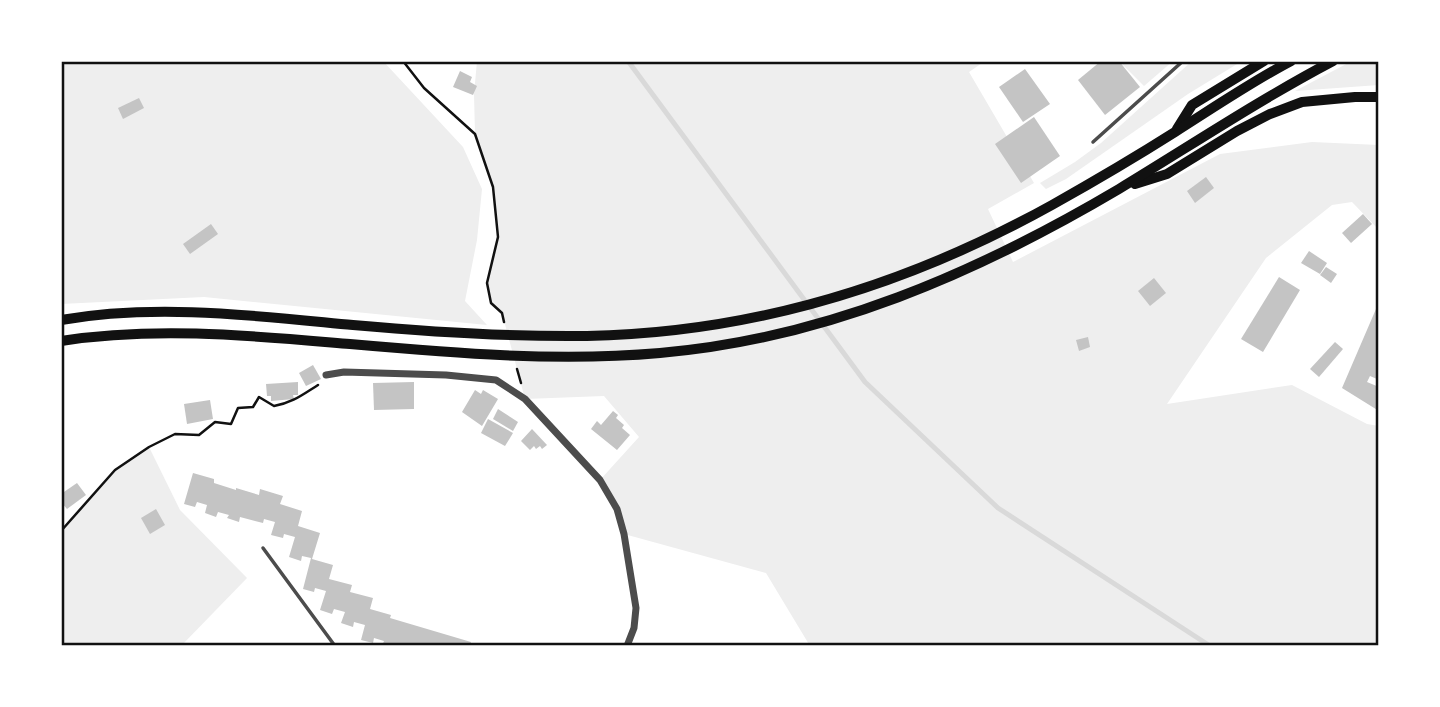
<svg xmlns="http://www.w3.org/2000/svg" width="1440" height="707" font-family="Roboto,sans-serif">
<rect width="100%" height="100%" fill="#fff"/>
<g fill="#eee">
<path d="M61 61H383L463 147 482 189 477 240 465 301 487 325 204 297 61 304Z"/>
<path d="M477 61H985L969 72 1034 183 988 209 1013 262 1220 154 1312 142 1379 145V230L1352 202 1332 205 1266 258 1167 404 1292 385 1367 424 1379 426V646H810L766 573 624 534 600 480 639 437 604 396 525 399 502 313 491 302 487 283 498 237 493 187 475 134 474 94Z"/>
<path d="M1119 61H1173L1144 86Z"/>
<path d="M1192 61H1242L1188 94 1066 179 1046 189 1040 183 1075 162 1101 143Z"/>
<path d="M1352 61H1379V85L1295 91Z"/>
<path d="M149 447 180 510 247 578 181 646H61V531L115 470Z"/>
</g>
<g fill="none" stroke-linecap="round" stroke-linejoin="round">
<path stroke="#d9d9d9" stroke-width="5" d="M628 61 865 382 998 508 1210 646"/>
</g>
<g fill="#c4c4c4">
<path d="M1101 61H1119L1140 87 1105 115 1078 80Z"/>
<path d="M1025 69 1050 104 1023 122 999 87Z"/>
<path d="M460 71 472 77 470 82 477 86 473 95 453 87Z"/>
<path d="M139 98 144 108 123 119 118 108Z"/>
<path d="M1034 117 1060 156 1021 183 995 144Z"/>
<path d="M1206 177 1214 188 1195 203 1187 191Z"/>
<path d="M1363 214 1372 224 1351 243 1342 233Z"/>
<path d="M211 224 218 234 190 254 183 244Z"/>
<path d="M1309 251 1327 263 1320 274 1301 263Z"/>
<path d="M1326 267 1337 274 1331 283 1320 275Z"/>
<path d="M1279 277 1300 290 1263 352 1241 339Z"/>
<path d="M1154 278 1166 293 1150 306 1138 291Z"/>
<path d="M1379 302V375L1377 379 1370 376 1367 382 1379 387V411L1342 388Z"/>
<path d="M1088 337 1090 347 1079 351 1076 340Z"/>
<path d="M1335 342 1343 349 1319 377 1310 369Z"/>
<path d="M313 365 321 379 306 386 299 373Z"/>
<path d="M298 382V395H293L294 399 271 401V396H267L266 384Z"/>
<path d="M414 382V409L374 410 373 383Z"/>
<path d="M475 390 481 394 483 390 498 399 482 426 462 412Z"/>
<path d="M210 400 213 419 187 424 184 404Z"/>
<path d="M498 409 518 422 513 431 493 419Z"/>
<path d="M613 411 618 415 616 418 624 425 622 428 630 435 617 450 591 429 597 421 601 425Z"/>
<path d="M488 419 513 433 505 446 481 433Z"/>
<path d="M532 429 547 445 542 449 540 446 536 449 534 446 530 450 521 441Z"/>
<path d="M193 473 214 479V483L236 490V488L259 495 260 489 283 496 280 504 302 511 298 526 320 533 312 559 333 565 329 579 352 585 350 592 373 598 370 609 391 615 390 618 471 642 470 646H382L384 641 374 638 373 643 361 640 365 625 354 622 353 627 341 623 345 612 334 609 332 614 320 610 326 591 315 588 314 592 303 589 311 558 302 556 301 561 289 557 295 537 284 534 283 538 271 535 275 522 264 519 263 523 240 517 239 522 227 518 229 515 218 512 216 517 205 513 207 505 197 502 195 507 184 504Z"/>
<path d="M77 483 86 495 67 509 61 502V494Z"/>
<path d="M156 509 165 525 150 534 141 518Z"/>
</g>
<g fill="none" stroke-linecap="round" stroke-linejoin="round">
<g stroke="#111" stroke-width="2.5">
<path d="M403 61 424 88 475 134 493 187 498 237 487 283 491 303 502 313 504 322"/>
<path d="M517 369 521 383"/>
<path d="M61 531 115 470 149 447 175 434 199 435 215 422 231 424 238 408 253 407 259 397 274 406C292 403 302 395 318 385"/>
</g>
<g stroke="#4c4c4c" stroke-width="3.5">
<path d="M1093 142 1183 61"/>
<path d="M263 548 335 646"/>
</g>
<path stroke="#4c4c4c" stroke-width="7" d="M326 375 344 372 446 375 496 380 525 399 600 480 617 509 624 534 636 608 634 628 627 646"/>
<g stroke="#111" stroke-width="10">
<path d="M1177 129 1192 105 1264 61"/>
<path d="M1135 184 1167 174 1237 131 1270 114 1302 102 1355 97H1379"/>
<path d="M61 320C156 303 258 316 353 325 431 332 509 337 587 336 752 333 908 285 1052 205 1093 182 1134 158 1175 132 1213 108 1251 82 1291 61"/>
<path d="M61 341C157 326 255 336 350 344 452 353 557 362 660 353 825 339 977 273 1119 189 1190 146 1259 100 1333 61"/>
</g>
</g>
<rect width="1440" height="707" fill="none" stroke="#ffffff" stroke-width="126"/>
<rect x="63" y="63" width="1314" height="581" fill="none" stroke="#111" stroke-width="2.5"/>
</svg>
